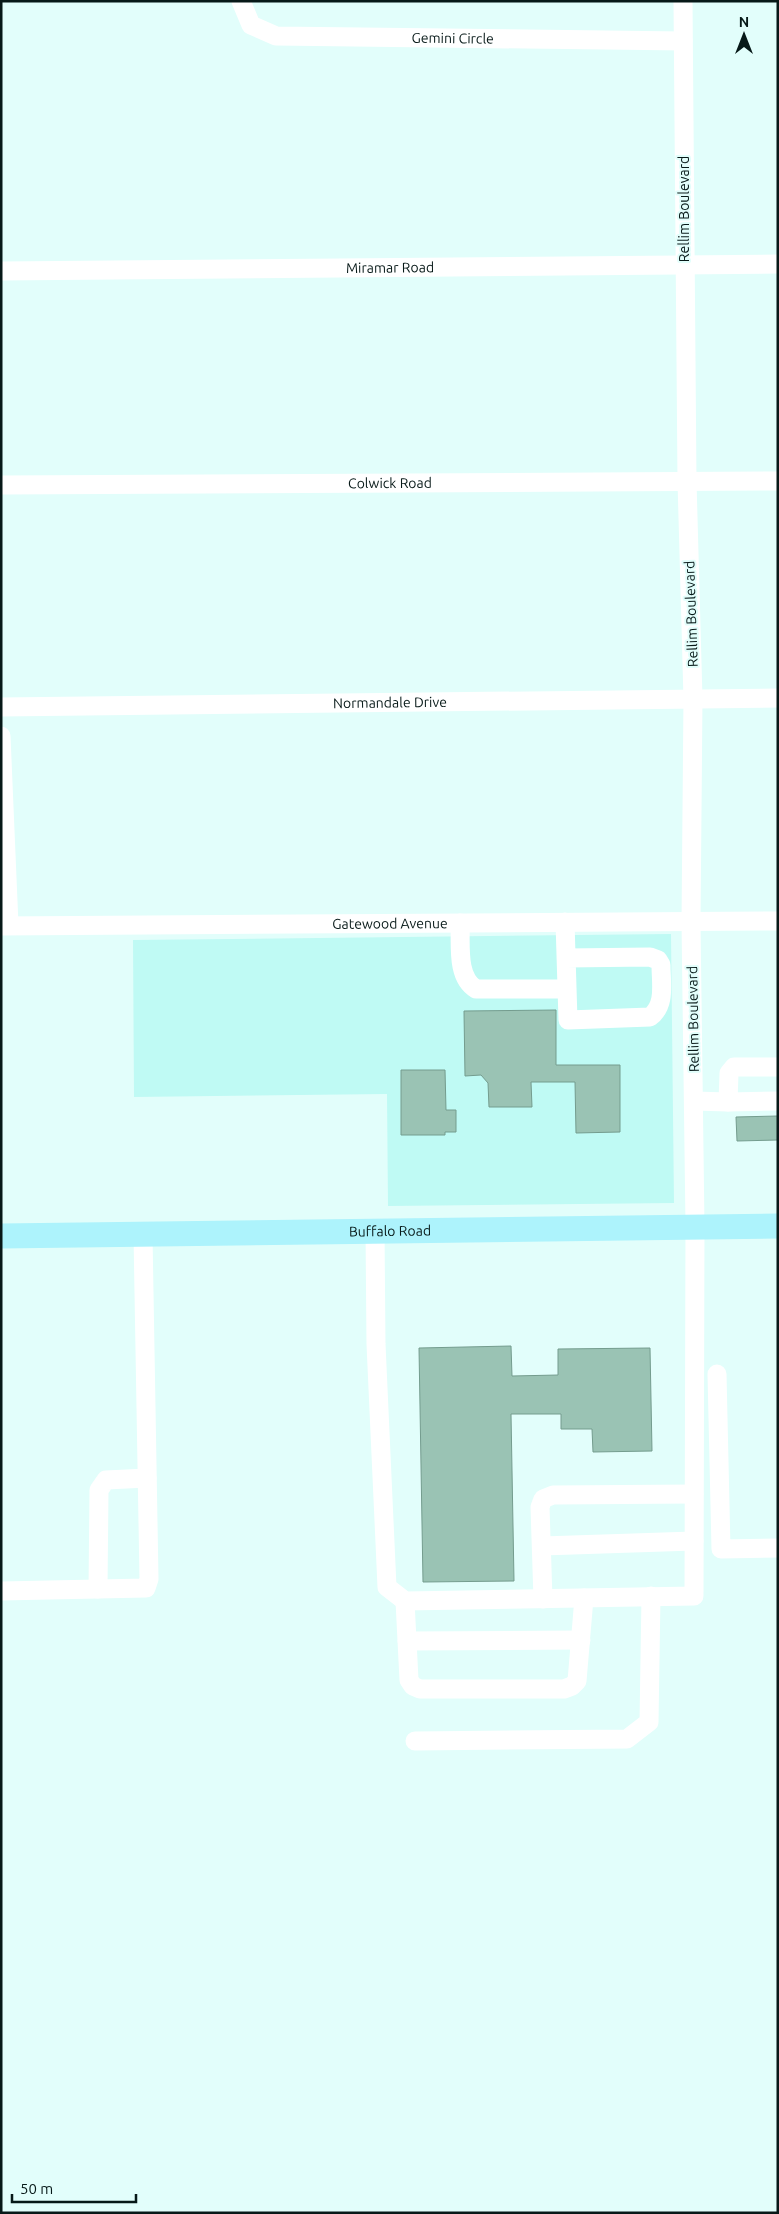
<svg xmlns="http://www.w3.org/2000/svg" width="779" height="2214" font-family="Ubuntu,sans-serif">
<rect width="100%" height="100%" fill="#e2fefb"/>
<path fill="#bffaf4" d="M671 934 674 1203 388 1206 387 1094 134 1097 133 940Z"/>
<g fill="#9ac3b4" stroke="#749c8e">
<path d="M556 1010V1065H620V1132L576 1133 575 1082H531L532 1107H489L488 1083 481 1075 465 1076 464 1011Z"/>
<path d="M401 1070H445L446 1110H456V1132H445V1135H401Z"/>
<path d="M778 1116V1140L737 1141 736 1117Z"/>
<path d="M511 1346 512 1376 558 1375V1349L650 1348 652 1451 593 1452 592 1429H561V1414H511L514 1581 423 1582 419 1348Z"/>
</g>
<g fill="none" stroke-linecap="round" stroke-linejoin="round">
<g stroke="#fff" stroke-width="19">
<path id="s1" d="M241 1 251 25 276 36 683 41"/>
<path id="s2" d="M1 271 778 264"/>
<path id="s3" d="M1 485 778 481"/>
<path id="s4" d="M1 707 778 698"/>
<path d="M1 736 9 925"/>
<path d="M565 922 568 1020 650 1017C666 1005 661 984 661 965L658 960 650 957 566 958"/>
<path d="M460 923C461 944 456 977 476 989H566"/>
<path id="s5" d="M1 926 778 921"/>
<path d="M778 1067H734L729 1073 728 1102 778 1101"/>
<path d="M694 1101 728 1102"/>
<path d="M375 1230 376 1344 387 1587 405 1601 694 1596 695 1226 691 922 693 699 687 481 683 1"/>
<path d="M717 1374 721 1549 778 1548"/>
<path d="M542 1546 694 1541"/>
<path d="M98 1589 99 1490 106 1480 147 1478"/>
<path d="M1 1591 146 1588 149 1579 143 1235"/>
<path d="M543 1599 540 1507 543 1499 553 1495 694 1494"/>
<path d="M405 1601 409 1680 413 1686 420 1689H564L572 1686 577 1681 584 1598"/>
<path d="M407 1641 581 1640"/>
<path d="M415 1741 627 1739 649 1722 651 1596"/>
</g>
<path stroke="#adf3fc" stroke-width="25" id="s6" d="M1 1236 778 1226"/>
</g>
<g text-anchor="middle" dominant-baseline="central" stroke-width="4" stroke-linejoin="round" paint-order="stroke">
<g font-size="14" fill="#071918" stroke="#e2fefb">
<text stroke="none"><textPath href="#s1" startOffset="230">Gemini Circle</textPath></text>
<text transform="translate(684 209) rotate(-90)">Rellim Boulevard</text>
<text stroke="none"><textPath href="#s2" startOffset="389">Miramar Road</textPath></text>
<text stroke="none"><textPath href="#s3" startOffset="389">Colwick Road</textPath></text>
<text transform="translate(691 614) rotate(-92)">Rellim Boulevard</text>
<text stroke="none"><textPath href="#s4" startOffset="389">Normandale Drive</textPath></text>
<text stroke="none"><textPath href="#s5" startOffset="389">Gatewood Avenue</textPath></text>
<text transform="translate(693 1019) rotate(-91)">Rellim Boulevard</text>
<text stroke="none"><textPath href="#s6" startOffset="389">Buffalo Road</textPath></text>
</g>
</g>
<rect width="779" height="2214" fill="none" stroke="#071918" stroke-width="5"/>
<g transform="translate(744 35)" stroke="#e2fefb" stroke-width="4" paint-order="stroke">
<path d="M0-4L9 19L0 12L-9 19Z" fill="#071918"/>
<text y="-8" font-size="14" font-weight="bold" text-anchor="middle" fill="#071918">N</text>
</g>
<path d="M12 2194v8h124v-8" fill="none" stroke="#071918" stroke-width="2.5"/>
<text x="20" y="2194" font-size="15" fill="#071918" stroke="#e2fefb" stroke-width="4" paint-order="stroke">50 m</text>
</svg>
